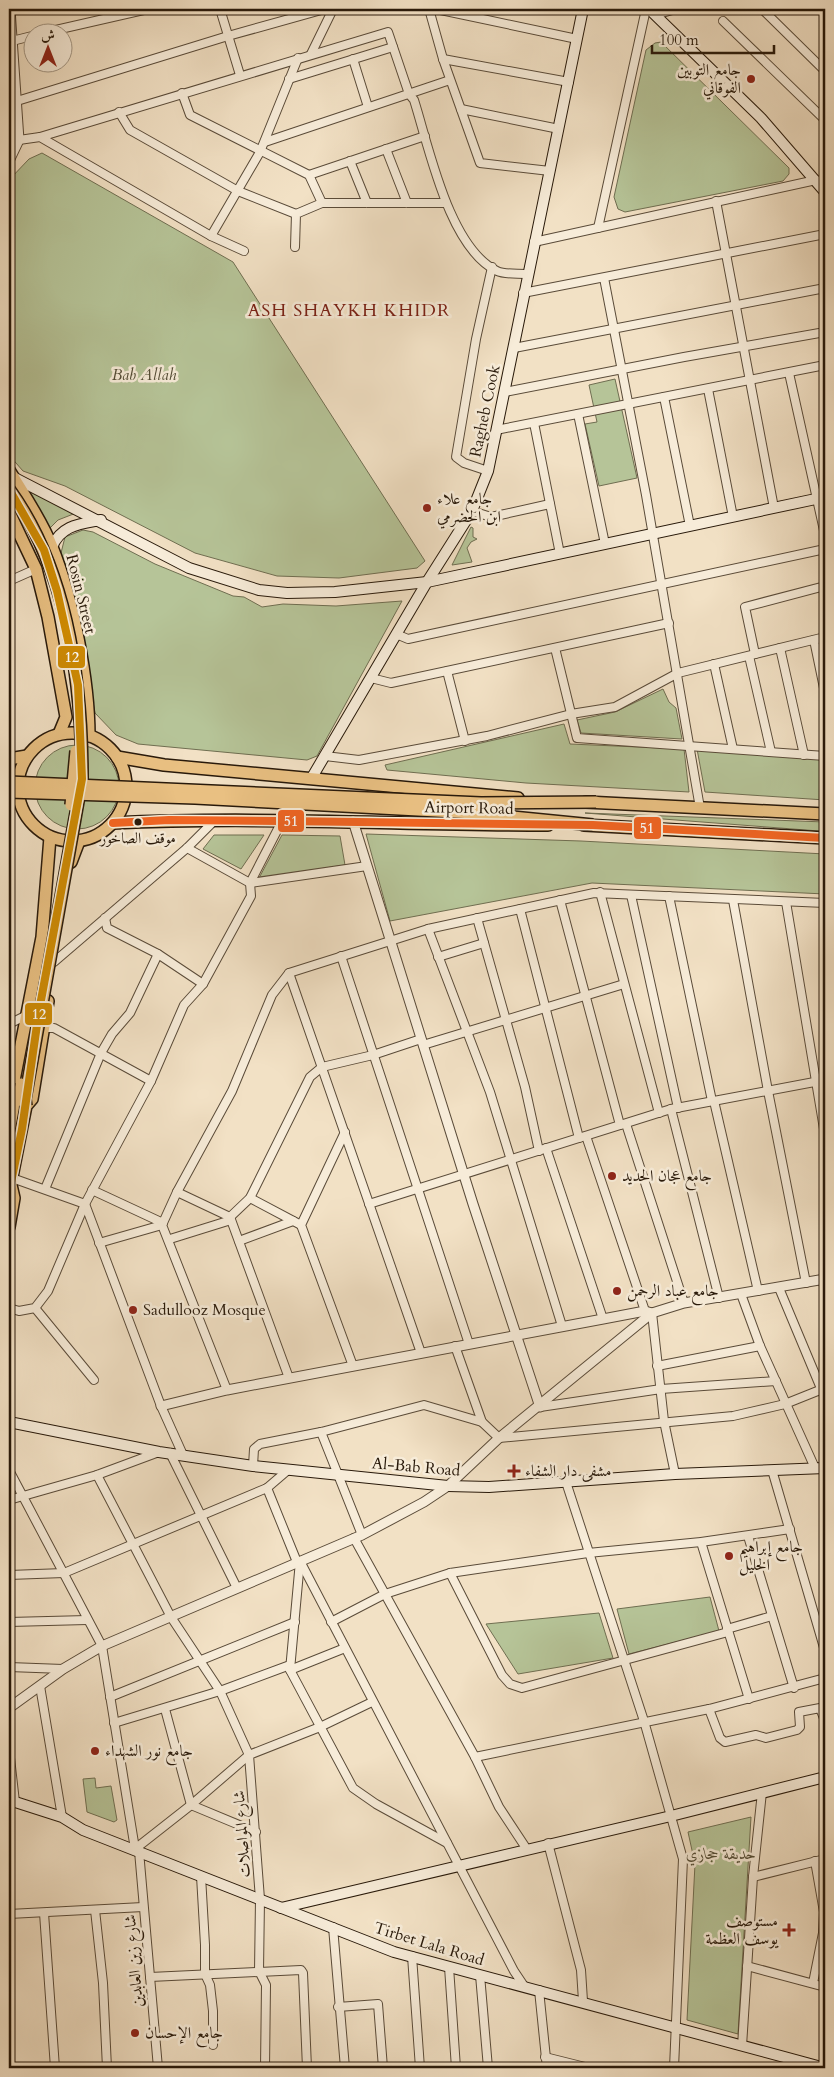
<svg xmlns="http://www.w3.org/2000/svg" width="834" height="2077" font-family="Cardo,Amiri,serif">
<rect width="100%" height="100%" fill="#f2e1c5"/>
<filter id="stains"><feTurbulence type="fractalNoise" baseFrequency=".004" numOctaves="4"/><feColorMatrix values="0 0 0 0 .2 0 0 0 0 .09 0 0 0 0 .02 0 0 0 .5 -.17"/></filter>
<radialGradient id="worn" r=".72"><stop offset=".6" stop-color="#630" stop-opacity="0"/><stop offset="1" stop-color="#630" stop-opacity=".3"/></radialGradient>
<g fill="#b6c498" stroke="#6f6e51">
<path d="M661 42 789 168V174L783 181 625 212 618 209 614 197 646 50 655 43Z"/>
<path d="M42 153 233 262 425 561 417 568 339 578 277 576 195 553 65 486 23 471 9 455V180L29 159Z"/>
<path d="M615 379 637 478 599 486 585 424 597 422 589 385Z"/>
<path d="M28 489 76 513 58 520 50 528Z"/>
<path d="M471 527 473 528V537L477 539 471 542 467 548 472 562 452 565Z"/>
<path d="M83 530 93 532 155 564 233 596 244 597 262 607 283 604 336 606 402 601 317 756 307 760 138 744 116 735 95 713 78 619 61 553 65 537Z"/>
<path d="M663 689 669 702 676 708 682 739 581 733 577 720 615 712Z"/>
<path d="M564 724 570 744 684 749 689 792 526 783 387 770 385 765Z"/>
<circle cx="77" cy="787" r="42"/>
<path d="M697 749 825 759V800L705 792Z"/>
<path d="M585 813 825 822V831H819Z"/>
<path d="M366 834 581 841 825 854V894L592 883 390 921Z"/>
<path d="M214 835H264L241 869 203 849Z"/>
<path d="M282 835 340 836 345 865 259 878Z"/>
<path d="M710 1597 719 1631 629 1654 617 1609Z"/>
<path d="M599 1613 613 1658 518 1674 486 1624Z"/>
<path d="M95 1778 96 1788 111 1786 117 1820 114 1822 87 1812 83 1779Z"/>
<path d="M751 1817 738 2034 687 2020 695 1864 688 1832Z"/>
</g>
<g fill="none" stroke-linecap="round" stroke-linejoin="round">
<g stroke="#5a4b39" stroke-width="10">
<g id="minor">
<path d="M220 9 240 75"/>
<path d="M429 9 443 59 480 163 550 171"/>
<path d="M436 9 577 39"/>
<path d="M762 9 825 71"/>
<path d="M655 15 676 9"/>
<path d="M723 21 825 120"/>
<path d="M47 32 148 9"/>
<path d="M12 41 32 36"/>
<path d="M311 54 333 9"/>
<path d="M353 59 368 107"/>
<path d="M443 59 569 82"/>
<path d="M289 79 393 47"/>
<path d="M182 93 190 115 309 175 322 203H446"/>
<path d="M17 101 228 36 325 9"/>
<path d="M461 109 559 129"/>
<path d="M119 112 130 130 238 191 296 214"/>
<path d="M40 137 388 32 409 94 414 100C429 147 449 248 497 271 505 275 519 273 527 274"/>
<path d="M19 140 40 137 211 236 244 251"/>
<path d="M265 142 450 80"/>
<path d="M386 149 407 203"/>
<path d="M350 161 367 203"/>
<path d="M309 175 425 136"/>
<path d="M716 201 774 508"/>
<path d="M598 228 646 9"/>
<path d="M211 236 260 152 298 58"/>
<path d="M534 242 816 180"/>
<path d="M295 247 296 214 322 203"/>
<path d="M604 278 646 495 700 808"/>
<path d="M523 293 825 234"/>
<path d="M514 348 825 288"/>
<path d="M789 373 825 535"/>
<path d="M708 389 733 517"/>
<path d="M505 392 684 357 825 332"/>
<path d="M664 397 690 526"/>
<path d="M578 414 605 544"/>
<path d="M534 423 560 554"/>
<path d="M496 430 825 365"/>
<path d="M488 471 464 463 456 457 476 339 492 267"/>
<path d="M472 511 491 517 550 504"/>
<path d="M9 581 36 569"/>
<path d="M396 634 408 639 825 549"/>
<path d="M814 640 825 693"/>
<path d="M555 648 577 738 825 756"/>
<path d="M780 648 804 755"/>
<path d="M755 654 745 607 825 586"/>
<path d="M749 656 771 752"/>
<path d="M714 664 733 749"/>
<path d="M447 671 465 741"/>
<path d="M371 678 391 683 669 623"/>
<path d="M325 756 359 760 487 736 571 714 615 707 678 673 825 637"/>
<path d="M187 848 250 883 367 866"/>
<path d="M600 892 659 1113"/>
<path d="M631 895 678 1108"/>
<path d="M669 896 712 1101"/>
<path d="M560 900 620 1125"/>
<path d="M733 900 768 1091 806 1283"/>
<path d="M786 902 825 1135"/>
<path d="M520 909 579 1138"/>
<path d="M105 918 107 928 158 954 203 984"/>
<path d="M477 918 525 1087 539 1151"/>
<path d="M428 929 490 1092 562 1326"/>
<path d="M341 956 469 1344"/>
<path d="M438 957 484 943"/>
<path d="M54 962 187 848 214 821"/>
<path d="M289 973 421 1353"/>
<path d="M9 1024 27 1015"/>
<path d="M44 1028H54L151 1081"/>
<path d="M423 1045 624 984"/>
<path d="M714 1101 758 1291"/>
<path d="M671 1109 719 1298"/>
<path d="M626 1124 684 1303"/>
<path d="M345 1132 301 1225 353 1366"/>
<path d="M586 1136 645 1311"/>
<path d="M546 1148 603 1319"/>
<path d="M12 1178 85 1204 161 1406 183 1455"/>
<path d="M45 1189 101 1053 112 1034 130 1013 158 954"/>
<path d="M92 1190 163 1223"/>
<path d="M177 1192 230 1217"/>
<path d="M250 1198 301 1225"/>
<path d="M369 1204 671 1109 825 1080"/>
<path d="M170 1239 231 1220"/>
<path d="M239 1241 293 1221"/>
<path d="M99 1243 162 1225"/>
<path d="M822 1280 825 1288"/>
<path d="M779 1288 825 1398"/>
<path d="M741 1294 760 1346 815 1468"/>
<path d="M9 1308 19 1311 35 1308 48 1291 85 1204 151 1081 184 1005 203 984 251 896 250 883 282 821"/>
<path d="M35 1308 94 1380"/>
<path d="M652 1313 664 1421 675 1474"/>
<path d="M455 1346 482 1422 499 1438 733 1416 785 1404 825 1388"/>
<path d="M657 1366 760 1346"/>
<path d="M289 1378 230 1217 250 1198 310 1077 322 1067 373 1055 421 1039"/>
<path d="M227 1390 162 1225 177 1192 232 1091 272 995 289 973 428 929 594 893 825 903"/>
<path d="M540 1407 661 1389 776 1381"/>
<path d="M321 1432 362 1535"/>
<path d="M170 1453 237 1588"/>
<path d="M253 1466 254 1449 260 1444 321 1432 424 1405 482 1422"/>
<path d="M9 1470 102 1646 135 1849 191 1805 249 1755 320 1727 372 1702"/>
<path d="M772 1470 825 1651"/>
<path d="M97 1475 171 1617 220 1691 249 1755 260 1899 259 1971 266 1985 265 2068"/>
<path d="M566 1482 644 1721 683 1859 674 2068"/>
<path d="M267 1488 297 1562"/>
<path d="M9 1500 97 1475 159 1452"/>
<path d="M748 1536 794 1688"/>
<path d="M354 1538 475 1757 499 1807 526 1848"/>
<path d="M701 1542 749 1699"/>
<path d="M300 1561 514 1971 524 1986"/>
<path d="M300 1561 290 1670 353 1788 376 1804 447 1843"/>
<path d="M450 1573 502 1675 510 1684 522 1688 728 1632"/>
<path d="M9 1575 64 1573 267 1488 288 1470"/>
<path d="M9 1622 87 1620"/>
<path d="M331 1622 385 1594 450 1573 588 1553 701 1542 790 1529"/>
<path d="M727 1629 772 1616"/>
<path d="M9 1667 63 1669"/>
<path d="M290 1670 345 1648"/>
<path d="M40 1686 62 1817"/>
<path d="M110 1697 295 1622"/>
<path d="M165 1709 191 1805 256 1832"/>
<path d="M709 1709 720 1738 725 1742 756 1735 766 1738 797 1730 800 1727 799 1712 820 1708 825 1721"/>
<path d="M114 1723 220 1691 290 1665"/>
<path d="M9 1749 15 1802"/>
<path d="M475 1757 709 1709 825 1678"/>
<path d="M548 1843 581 1970 583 2001"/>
<path d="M139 1851 158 2068"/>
<path d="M201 1876 205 1945V1974L210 1985 213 2011V2045"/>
<path d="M753 1877 825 1859"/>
<path d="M95 1910 103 1983 107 2068"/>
<path d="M44 1913 55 2068"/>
<path d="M9 1914 143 1907"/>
<path d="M333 1927 345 2068"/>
<path d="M412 1956 420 2068"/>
<path d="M747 1966 825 1987"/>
<path d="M449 1967 456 2068"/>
<path d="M480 1975 488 2068"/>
<path d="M150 1977 301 1970 303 1973 307 2068"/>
<path d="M813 1983 823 1933 824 1912 815 1861"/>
<path d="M539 1990 547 2068"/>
<path d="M338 2007 378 2004 383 2068"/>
<path d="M742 2046 753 1877 762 1792"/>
<path d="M545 2057 589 2068"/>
</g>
</g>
<g stroke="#5a4b39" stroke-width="11">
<g id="tertiary">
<path d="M9 161 19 140 10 9"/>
<path d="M353 821 473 1204 540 1407"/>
<path d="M161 1406 227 1390 603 1319 645 1311 652 1313 684 1303 825 1279"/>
<path d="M9 1708 63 1669 102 1646 362 1535 424 1502 448 1486 499 1438 652 1313"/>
</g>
</g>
<g stroke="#28190a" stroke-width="12">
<g id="secondary">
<path d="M649 9 761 118 825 192"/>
<path d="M13 477 189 568 259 590 287 593 335 592 427 582 825 497"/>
<path d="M52 547C61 525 80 524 101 520"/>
<path d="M311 779 427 582 472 511 488 471 583 9"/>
<path d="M9 1422 159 1452 253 1466 448 1486 489 1487 675 1474 825 1468"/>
<path d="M9 1800 62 1817 83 1830 394 1952 825 2068"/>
<path d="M281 1908 671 1816 825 1777"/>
</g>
</g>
<g stroke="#28190a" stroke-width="14">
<g id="primary">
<path d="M9 470C24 495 42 521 52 547 73 599 89 680 89 736"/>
<path d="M9 512 36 569 48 617 66 717 59 734"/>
<circle cx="72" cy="787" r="54"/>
<path d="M117 757 164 765 518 798"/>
<path d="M9 759 27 756"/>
<path d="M586 802 825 814"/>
<path d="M113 823C258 816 403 825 548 825"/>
<path d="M584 825 825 838"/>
<path d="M71 862 79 841"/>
<path d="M9 1131 14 1104 11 1096 42 937 50 837"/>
<path d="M9 1192 26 1106 32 1099 48 1001"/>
<path d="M9 1227 14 1198 11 1185"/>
</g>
</g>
<use href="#minor" stroke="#f7ecd9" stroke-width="8"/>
<use href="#tertiary" stroke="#f7ecd9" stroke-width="9"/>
<use href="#secondary" stroke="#f7ecd9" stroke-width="10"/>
<use href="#primary" stroke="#e9c082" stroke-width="11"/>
<g stroke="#28190a" stroke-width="14" stroke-linecap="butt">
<g id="primary-bridge">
<path d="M9 489C67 569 82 682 82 779L25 1099 26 1106"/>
<path d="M9 782 481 803 596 802"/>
<path d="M9 792 195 798 474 813 593 825"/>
<path d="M71 805 76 751"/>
<path d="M14 1104 19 1097 21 1084"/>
</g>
</g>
<use href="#primary-bridge" stroke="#e9c082" stroke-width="11"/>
<g stroke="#f7ecd9" stroke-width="11">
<path id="bus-1" d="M9 489 44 550 57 591 78 685 82 779 39 1011 22 1129 9 1192"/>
</g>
<g stroke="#f7ecd9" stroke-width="11">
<path id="bus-2" d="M113 823 169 820 282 821 593 825 825 838"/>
</g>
<use href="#bus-1" stroke="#ce8a02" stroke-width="8"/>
<use href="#bus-2" stroke="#f26522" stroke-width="8"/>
</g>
<g fill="#8f2418" stroke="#f7ecd9" stroke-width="2">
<circle cx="751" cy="79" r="5"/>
<circle cx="427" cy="508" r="5"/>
<circle cx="612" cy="1176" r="5"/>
<circle cx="617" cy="1291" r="5"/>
<circle cx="133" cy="1310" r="5"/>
<path d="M511.5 1463.5h5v5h5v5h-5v5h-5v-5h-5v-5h5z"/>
<circle cx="729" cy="1556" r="5"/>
<circle cx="95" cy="1751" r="5"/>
<path d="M786.5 1922.5h5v5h5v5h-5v5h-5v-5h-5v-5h5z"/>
<circle cx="135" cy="2033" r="5"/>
</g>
<circle fill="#28190a" stroke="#f7ecd9" stroke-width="2" cx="138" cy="822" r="4.5"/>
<g text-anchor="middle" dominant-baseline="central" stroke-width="5" stroke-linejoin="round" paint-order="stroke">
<g font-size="15" fill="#28190a" stroke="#f7ecd9">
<text x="138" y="838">موقف الصاخور</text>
</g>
<g font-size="16" fill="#28190a" stroke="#f7ecd9" text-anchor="start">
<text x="741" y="70" text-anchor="end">جامع التوبين<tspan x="741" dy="18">الفوقاني</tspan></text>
<text x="437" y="499">جامع علاء<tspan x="437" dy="18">ابن الحضرمي</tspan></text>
<text x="622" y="1176">جامع عجان الحديد</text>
<text x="627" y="1291">جامع عباد الرحمن</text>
<text x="143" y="1310">Sadullooz Mosque</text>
<text x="525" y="1471">مشفى دار الشفاء</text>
<text x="739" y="1547">جامع إبراهيم<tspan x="739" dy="18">الخليل</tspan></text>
<text x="105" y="1751">جامع نور الشهداء</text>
<text x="778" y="1921" text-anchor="end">مستوصف<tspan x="778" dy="18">يوسف العظمة</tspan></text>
<text x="145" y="2033">جامع الإحسان</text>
</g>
<g font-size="16" font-style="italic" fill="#534c35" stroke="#f7ecd9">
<text x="144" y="375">Bab Allah</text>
<text x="721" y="1854">حديقة حجازي</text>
</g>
<g font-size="16" fill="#28190a" stroke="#f7ecd9">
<text transform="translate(485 411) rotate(-78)">Ragheb Cook</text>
<text transform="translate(81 594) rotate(76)">Rosin Street</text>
<text transform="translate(469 808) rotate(1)">Airport Road</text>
<text transform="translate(416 1467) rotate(5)">Al-Bab Road</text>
<text transform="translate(242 1834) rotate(-94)">شارع المواصلات</text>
<text transform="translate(429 1944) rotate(17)">Tirbet Lala Road</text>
<text transform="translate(134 1961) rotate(-95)">شارع زين العابدين</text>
</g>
<g font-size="18" letter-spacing="1" fill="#7a1f14" stroke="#f7ecd9">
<text x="349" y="310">ASH SHAYKH KHIDR</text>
</g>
</g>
<g stroke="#f7ecd9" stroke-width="2">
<rect x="57" y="645" width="29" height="24" rx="5" fill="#ce8a02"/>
<rect x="277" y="809" width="28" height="24" rx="5" fill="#f26522"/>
<rect x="633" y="816" width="29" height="24" rx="5" fill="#f26522"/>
<rect x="24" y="1002" width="29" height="24" rx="5" fill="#ce8a02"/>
</g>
<g font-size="14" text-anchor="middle" font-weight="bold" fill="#fff">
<text x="72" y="662">12</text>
<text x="291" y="826">51</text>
<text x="647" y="833">51</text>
<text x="39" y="1019">12</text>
</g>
<rect width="834" height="2077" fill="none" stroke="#f2e1c5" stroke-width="30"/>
<rect x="10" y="10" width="814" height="2057" fill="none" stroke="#28190a" stroke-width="2.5"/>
<rect x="15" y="15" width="804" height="2047" fill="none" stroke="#28190a"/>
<g transform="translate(48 48)"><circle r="24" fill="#f7ecd9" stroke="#a49886"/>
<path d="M0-4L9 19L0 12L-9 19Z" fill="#8f2418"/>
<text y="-8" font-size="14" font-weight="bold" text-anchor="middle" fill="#28190a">ش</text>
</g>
<path d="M652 45v8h122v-8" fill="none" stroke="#28190a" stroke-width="2.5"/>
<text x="659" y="45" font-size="15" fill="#28190a" stroke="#f7ecd9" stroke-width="4" paint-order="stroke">100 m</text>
<rect width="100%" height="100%" filter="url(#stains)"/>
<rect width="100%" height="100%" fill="url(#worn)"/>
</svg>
